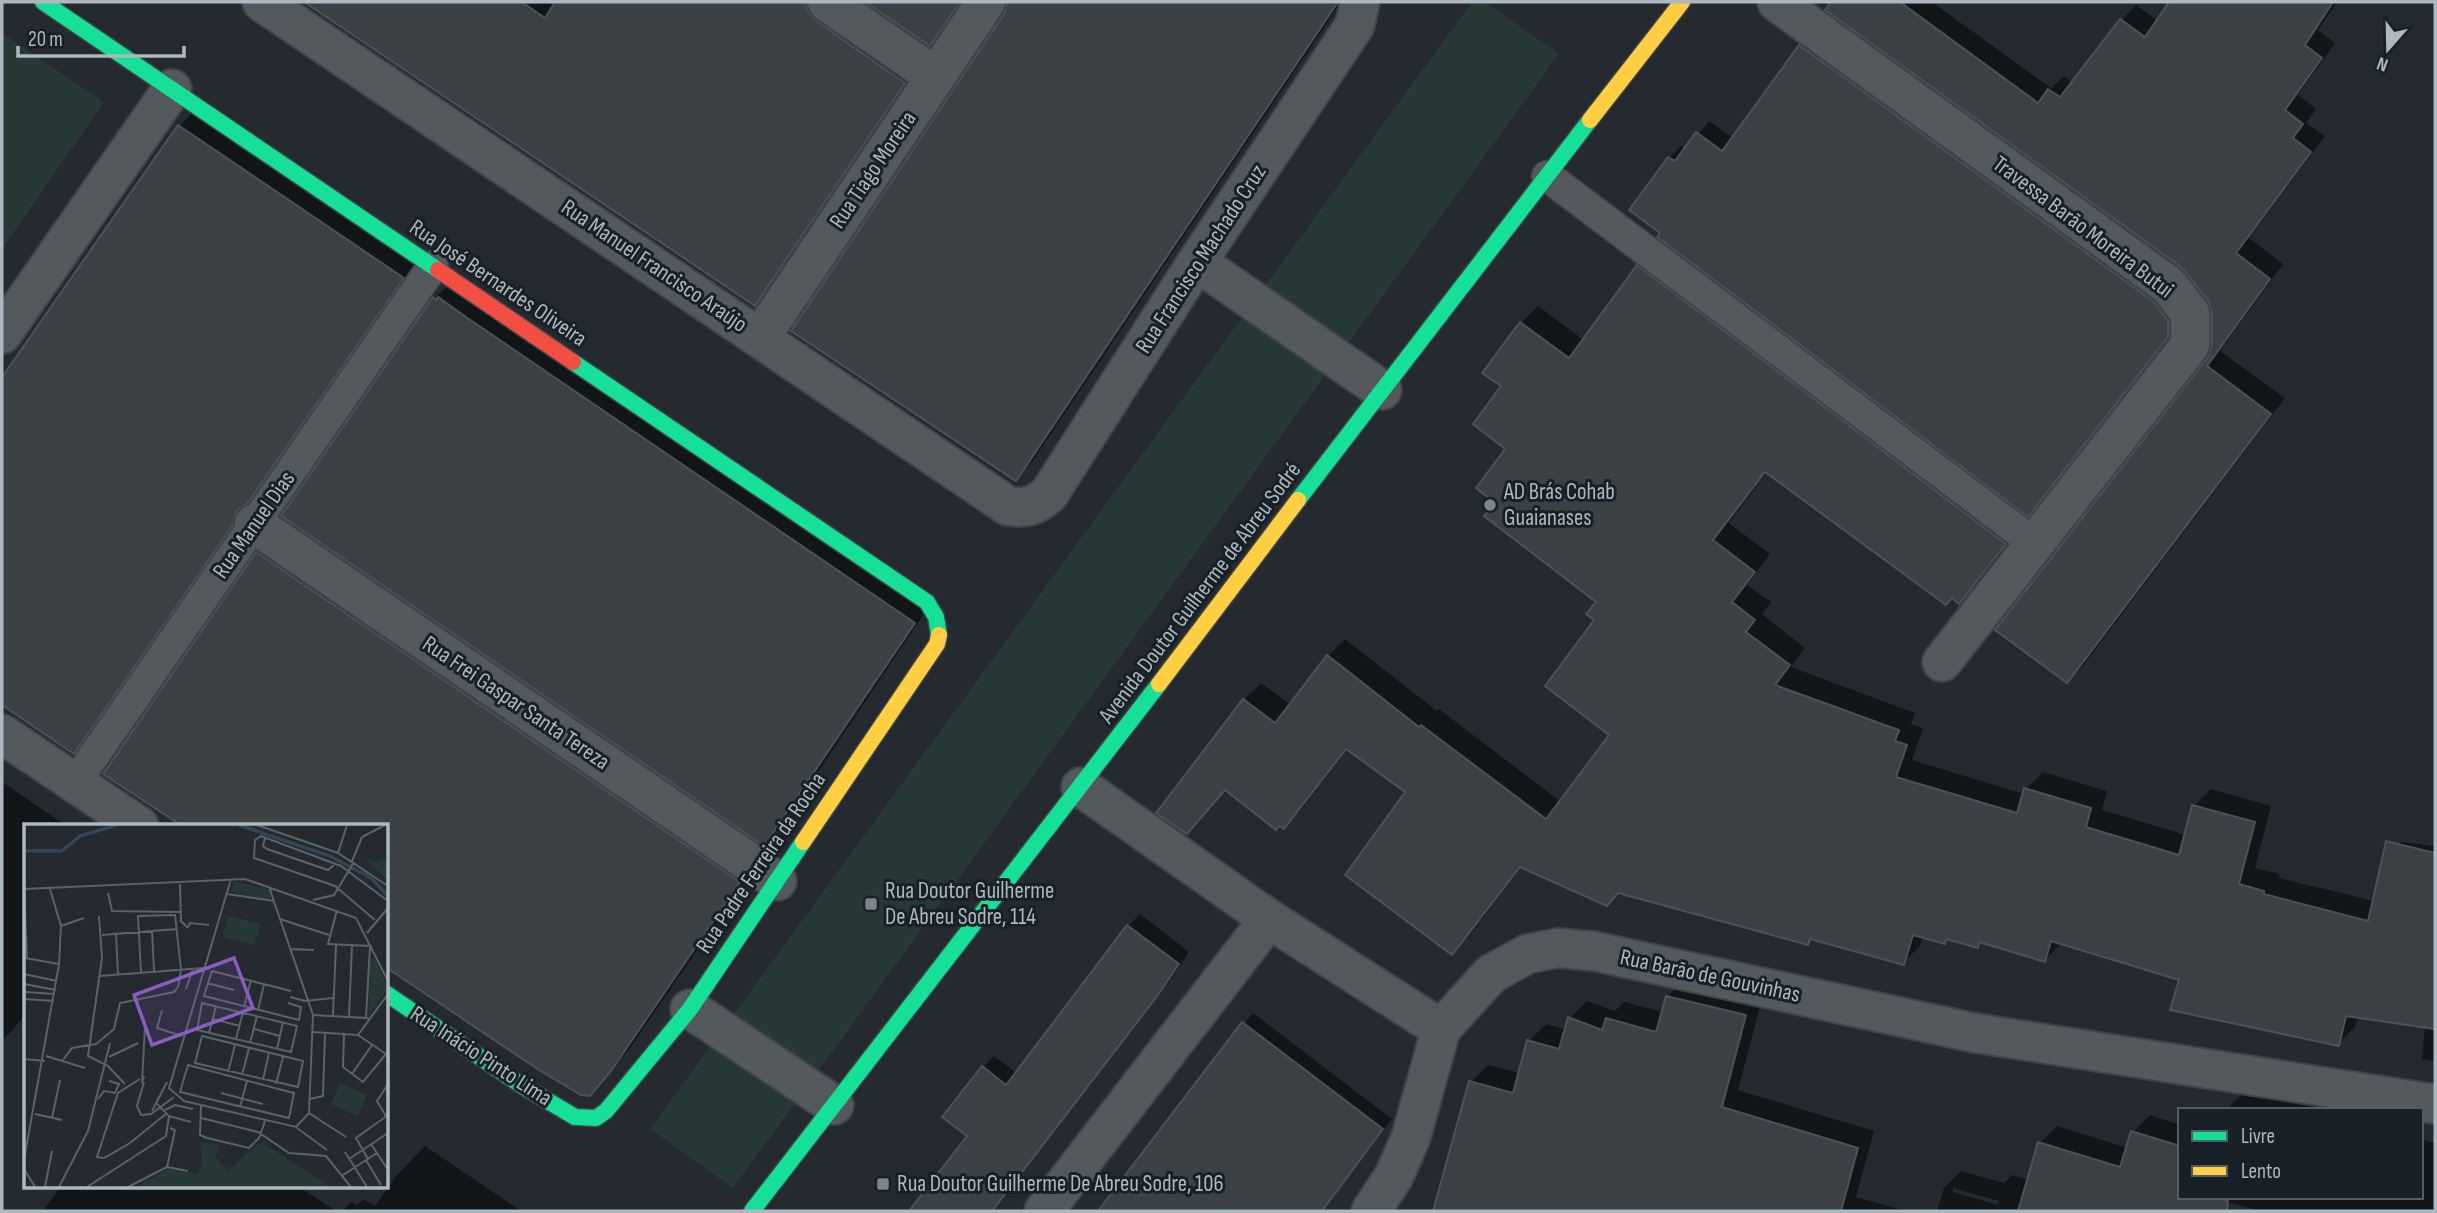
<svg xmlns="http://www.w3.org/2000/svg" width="2437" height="1213" font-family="'Sofia Sans Condensed',sans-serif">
<rect width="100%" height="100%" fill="#242a2f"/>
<g fill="#273937">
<path d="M1472 2H1486L1559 54 733 1188 650 1129Z"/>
<path d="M2 33 104 102 2 249Z"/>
</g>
<g fill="#0007" fill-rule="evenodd">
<path d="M308 2H830L921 65 771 287 755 304Z"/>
<path d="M868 2H964L946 27 930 44Z"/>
<path d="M1009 2H1341L1032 462 1015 479 1006 15Z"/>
<path d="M1833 2H1932L2051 88 2064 76 2073 83 2122 20 2136 5 2158 21 2171 2H2337L2318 30 2335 43 2298 95 2316 109 2306 123 2325 136 2249 238 2283 264 2220 351 2285 398 2082 667 2067 681 2209 359 2214 345V313L2209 299 2182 266 1827 9Z"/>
<path d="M1812 34 2164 289 2179 324 2040 502 2028 514 1631 209 1669 158 1681 146 1686 149 1709 121 1733 138 1800 46Z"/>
<path d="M195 110 418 261 263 486 251 498 248 507 89 736 73 752 2 704V382L180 126Z"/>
<path d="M1655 250 2022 526 1976 585 1959 602 1767 472 1729 523 1770 554 1747 585 1771 602 1762 614 1805 648 1791 667 1915 713 1911 724 1923 728 1912 760 2024 794 2026 789 2043 772 2107 791 2102 810 2186 835 2194 806 2211 789 2271 806 2255 868 2280 874 2279 878 2374 901 2384 859 2401 842 2435 846V1061L2422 1059 2425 1026 2358 1016 2355 1027 2338 1044 2181 979 2062 943 2045 960 1982 941 1977 946 1949 938 1944 942 1923 936 1920 946 1903 963 1812 938 1807 943 1620 892 1607 904 1522 866 1469 936 1452 953 1407 792 1348 748 1301 810 1284 827 1226 788 1186 832 1159 813 1244 700 1261 683 1291 705 1328 656 1345 639 1437 711 1439 709 1561 802 1612 735 1597 620 1599 601 1498 502 1508 449 1503 386 1521 323 1538 306 1584 340 1638 267Z"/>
<path d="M451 282 930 605 781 827 764 844 434 299Z"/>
<path d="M275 535 756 864 628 1051 590 1093 387 964V826H184L105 773 258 553Z"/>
<path d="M2 782 67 826H26V1015L2 1041Z"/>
<path d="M1140 914 1189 952 1169 982 992 1211H939L922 1198 969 1135 983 1067 994 1056 1017 1073 1128 926Z"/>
<path d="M1684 980 1762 999 1738 1090 1874 1131 1856 1197 1906 1211H1435L1471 1082 1488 1065 1520 1073 1529 1041 1546 1024 1566 1030 1570 1018 1587 1001 1615 1011 1624 1002 1663 1012 1667 997Z"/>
<path d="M1253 1013 1392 1119 1321 1211H1100L1244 1023Z"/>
<path d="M2248 1088 2393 1110H2229L2231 1105Z"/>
<path d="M2150 1115 2180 1125V1197H2421V1139L2435 1143V1211H2260L2216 1199 2212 1211H1937L1944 1188 1961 1171 2004 1183 2012 1175 2029 1180 2040 1143 2057 1126 2128 1148 2133 1132ZM1953 1188 1999 1201 1998 1205 1953 1192Z"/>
<path d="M425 1146 521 1211H342L352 1202 357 1205 364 1199 375 1206 396 1176Z"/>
<path d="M60 1187H299L336 1211H43Z"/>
</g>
<g fill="#3c4146" stroke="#4c5257" stroke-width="2">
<path d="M304 2H522L545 18 555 2H805L808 12 815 20 905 83 755 306Z"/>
<path d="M865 2H960L930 46Z"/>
<path d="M1008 2H1338L1016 481 791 331 1004 14Z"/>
<path d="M1831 2H1900L2038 103 2048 89 2060 97 2120 19 2145 37 2169 2H2333L2305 45 2322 58 2285 110 2303 124 2293 138 2311 152 2236 253 2270 279 2207 366 2271 414 2067 683 1995 630 2207 358 2212 345V313L2208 300 2181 267 1825 10Z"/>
<path d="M1799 45 2153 301 2168 321V337L2028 517 1657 237 1660 233 1629 210 1668 157 1675 161 1696 132 1722 151Z"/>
<path d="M178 125 404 278 247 504 236 511 233 525 74 754 2 705V377Z"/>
<path d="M1637 265 2006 544 1959 604 1952 598 1946 605 1765 472 1713 540 1755 572 1732 602 1755 620 1746 632 1790 665 1775 685 1899 730 1895 741 1907 745 1896 777 2017 813 2024 788 2091 808 2086 827 2179 855 2192 805 2255 822 2239 884 2264 891V894L2368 921 2386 841 2435 853V1029L2346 1016 2339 1046 2170 1010 2179 980 2051 941 2045 962 1979 942 1978 948 1946 939 1945 944 1913 935 1904 965 1810 939 1808 945 1618 893 1607 906 1520 867 1452 955 1345 875 1405 792 1346 749 1284 829 1279 826 1276 830 1225 790 1187 834 1156 813 1243 699 1275 723 1327 655 1419 727 1421 725 1546 819 1609 735 1545 686 1594 620 1586 614 1596 602 1484 516 1495 503 1476 488 1505 449 1473 424 1501 386 1482 373 1520 322 1569 358Z"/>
<path d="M433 297 436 300 438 297 466 317 915 623 764 846 281 516Z"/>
<path d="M256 552 740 882 611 1071 590 1096 581 1095 539 1070 387 968V826H182L103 774Z"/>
<path d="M1127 925 1179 964 1158 995 992 1211H909L967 1136 942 1117 982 1066 1006 1085Z"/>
<path d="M1666 996 1746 1015 1722 1107 1858 1148 1841 1211H1433L1469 1081 1513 1093 1527 1040 1559 1049 1568 1017 1602 1030 1606 1018 1656 1032Z"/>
<path d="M1242 1022 1383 1129 1322 1211H1098Z"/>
<path d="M2131 1131 2180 1146V1197H2217L2228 1201 2227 1211H2018L2038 1142 2120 1167Z"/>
</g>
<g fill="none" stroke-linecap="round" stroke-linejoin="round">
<g stroke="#404448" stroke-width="33">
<g id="lane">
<path d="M1547 176 2034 543"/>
<path d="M75 783 433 266"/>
</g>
</g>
<g stroke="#404448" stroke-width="42">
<g id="street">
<path d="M262 2 1008 506C1027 509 1035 506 1049 494L1197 262 1355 25 1360 2"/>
<path d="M827 2 936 77"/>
<path d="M1777 2 2168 285 2190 313V345L1942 662"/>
<path d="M1197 262 1382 390"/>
<path d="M2 334 172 89"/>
<path d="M760 338 986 2"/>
<path d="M254 524 777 881"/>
<path d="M2 734 139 826"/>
<path d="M1081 787 1269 919 1441 1029"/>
<path d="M690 1009 834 1105"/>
<path d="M1044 1211 1269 919"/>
<path d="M1371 1211 1394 1176 1411 1137 1441 1029 1491 974 1527 954 1558 948 1593 951 1975 1033 2435 1104"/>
</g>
</g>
<g stroke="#404448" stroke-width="19">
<g id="fast">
<path d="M43 2 438 270"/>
<path d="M573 362 927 602 936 617 939 635"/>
<path d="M1298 500 1590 120"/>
<path d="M387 994 521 1085 575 1117 596 1118 606 1111 690 1009 803 842"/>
<path d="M752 1211 1159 684"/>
</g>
</g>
<g stroke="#404448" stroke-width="19">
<g id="slow">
<path d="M1590 120 1682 2"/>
<path d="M1159 684 1298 500"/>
<path d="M803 842 937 644 939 635"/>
</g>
</g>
<g stroke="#404448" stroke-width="19">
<path id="jam" d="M438 270 573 362"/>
</g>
<use href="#lane" stroke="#54595d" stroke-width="30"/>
<use href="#street" stroke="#54595d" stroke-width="38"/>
<use href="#fast" stroke="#16e098" stroke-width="16"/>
<use href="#slow" stroke="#ffcf43" stroke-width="16"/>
<use href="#jam" stroke="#f24e42" stroke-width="16"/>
</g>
<g fill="#7d868e" stroke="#192128" stroke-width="2.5">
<circle cx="1490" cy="505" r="7"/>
<rect x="864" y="897" width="14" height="14" rx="3.5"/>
<rect x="876" y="1177" width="14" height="14" rx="3.5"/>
</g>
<g text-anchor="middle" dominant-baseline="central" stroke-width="6" stroke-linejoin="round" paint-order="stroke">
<g font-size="23" fill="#adb8c1" stroke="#192128">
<text transform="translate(873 170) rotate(-56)">Rua Tiago Moreira</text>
<text transform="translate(2083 227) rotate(37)">Travessa Barão Moreira Butui</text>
<text transform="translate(1201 259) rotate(-57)">Rua Francisco Machado Cruz</text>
<text transform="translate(654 266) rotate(34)">Rua Manuel Francisco Araújo</text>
<text transform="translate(498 283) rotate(34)">Rua José Bernardes Oliveira</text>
<text transform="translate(254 525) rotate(-55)">Rua Manuel Dias</text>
<text transform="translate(1200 593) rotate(-53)">Avenida Doutor Guilherme de Abreu Sodré</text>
<text transform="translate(516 703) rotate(34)">Rua Frei Gaspar Santa Tereza</text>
<text transform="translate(761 863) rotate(-56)">Rua Padre Ferreira da Rocha</text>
<text transform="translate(1710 976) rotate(12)">Rua Barão de Gouvinhas</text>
<text transform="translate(481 1056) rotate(33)">Rua Inácio Pinto Lima</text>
</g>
<g font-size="23" fill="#adb8c1" stroke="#192128" text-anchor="start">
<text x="1504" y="492">AD Brás Cohab<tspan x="1504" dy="26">Guaianases</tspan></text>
<text x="885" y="891">Rua Doutor Guilherme<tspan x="885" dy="26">De Abreu Sodre, 114</tspan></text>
<text x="897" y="1184">Rua Doutor Guilherme De Abreu Sodre, 106</text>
</g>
</g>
<g transform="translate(24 824)">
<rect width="364" height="364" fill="#242a2f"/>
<path d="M340 33 352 38 364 34V57ZM210 57 245 66 247 76 207 68ZM204 92 236 100 230 121 198 113ZM346 135H351L364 164 345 191ZM316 259 343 271 334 292 307 280ZM176 317 195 322 191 333 204 346 237 318 307 363H113L144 345 173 350 178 340Z" fill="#273937"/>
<path fill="none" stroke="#334655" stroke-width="3.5" d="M215 1 306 32 347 54 364 72M0 27H38L56 12 93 1"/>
<path fill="none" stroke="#5b6369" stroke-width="2" d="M233 1 314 29 364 62M338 13 361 1M241 14 239 22 243 25 304 46 312 39M314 29 323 1M328 37 338 13M207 55 145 264 160 277 272 303 285 289 289 191 245 63M156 60 157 97 164 104M0 65 221 55 332 94 364 157M0 65 3 135M84 69 88 87 156 88M203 70 250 77M289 76 310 71 330 38M313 86 304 120 348 122M75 92 78 134 64 232 84 242 101 260M256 95 305 111M351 96 311 62 230 34 231 16 237 12 317 42 364 77M37 102 60 94M164 103 166 99 185 101M128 106 130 147M343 109 364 84M92 110 94 150M78 111 153 105M346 122 342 194 346 195M266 125 290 126M1 134 35 140M117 148 114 92 151 91 157 146 154 163M0 150 33 157M75 152 180 144M183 159 210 166M0 160 32 166M162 165 169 145M0 168 31 170M266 173 281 177 309 174M0 175 30 177M178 179 273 202 267 228 173 206ZM264 179 277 183 275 196 180 172 188 147 267 167M220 183 227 156M138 186 133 204 158 212M234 186 240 160M289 191 342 194M309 191 312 121M325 192 328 122M189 195 216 202M230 205 256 212M289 208 334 211 362 230M185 209 192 182M320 209 319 243 339 258 362 230M334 211 364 170M178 212 279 237 274 263 171 239ZM212 215 219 188M226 219 233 192M253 225 259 198M22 232 61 244M85 233 114 219M0 235 21 237M39 236 48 224 72 220 90 205 96 179 150 168 154 163M164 241 270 269 265 294 156 268ZM204 248 211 221M328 250 348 221M218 251 225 224M120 252 118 259 121 202M116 255 94 269 73 333 80 334 106 319 143 289M239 256 245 229M120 258 113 282 117 291 127 290 150 273M252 260 259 233M197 269 239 280M74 275 80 267 91 269 95 260 85 257M286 275 299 272 301 209M177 281 176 311 183 314 225 324 235 314 241 297M216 283 223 257M141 286 151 281 169 285M128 287 143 258M285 289 322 313M11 290 38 296M145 292 167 298M362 292 353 277 364 260M28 294 36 256M177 294 234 308 265 329 302 332 327 363M273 304 303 326M347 320 364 346M321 328 343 363M325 335 364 309M344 335 332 314 364 291M0 336 35 140 37 102 26 65M342 336 357 361M143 343 164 347M0 345 11 363M319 351 353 329M21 363 28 327M35 363 64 307 86 219M63 363 142 312 145 292 132 279M104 363 143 343 151 306 146 304"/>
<path fill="#8c5dc0" fill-opacity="0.15" stroke="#8c5dc0" stroke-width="3.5" d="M210 134 229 184 128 221 110 171Z"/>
<rect width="364" height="364" fill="none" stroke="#adb8c1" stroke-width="3.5"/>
</g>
<rect width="2437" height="1213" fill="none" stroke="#adb8c1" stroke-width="7"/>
<rect x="2178" y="1108" width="245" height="91" fill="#192128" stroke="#545d65" stroke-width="2"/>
<rect x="2192" y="1131" width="35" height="10" fill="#16e098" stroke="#545d65" stroke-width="2"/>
<text x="2241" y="1143" font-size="21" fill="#adb8c1">Livre</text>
<rect x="2192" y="1166" width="35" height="10" fill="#ffcf43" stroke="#545d65" stroke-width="2"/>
<text x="2241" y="1178" font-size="21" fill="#adb8c1">Lento</text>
<g transform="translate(2388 49) rotate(200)" stroke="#192128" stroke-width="5" paint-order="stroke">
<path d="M0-5L12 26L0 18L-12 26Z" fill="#adb8c1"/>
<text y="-10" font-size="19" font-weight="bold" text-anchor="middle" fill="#adb8c1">N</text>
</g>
<path d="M18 46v10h166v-10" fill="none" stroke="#adb8c1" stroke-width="3.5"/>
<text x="28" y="46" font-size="21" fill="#adb8c1" stroke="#192128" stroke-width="5" paint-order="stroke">20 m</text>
</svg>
